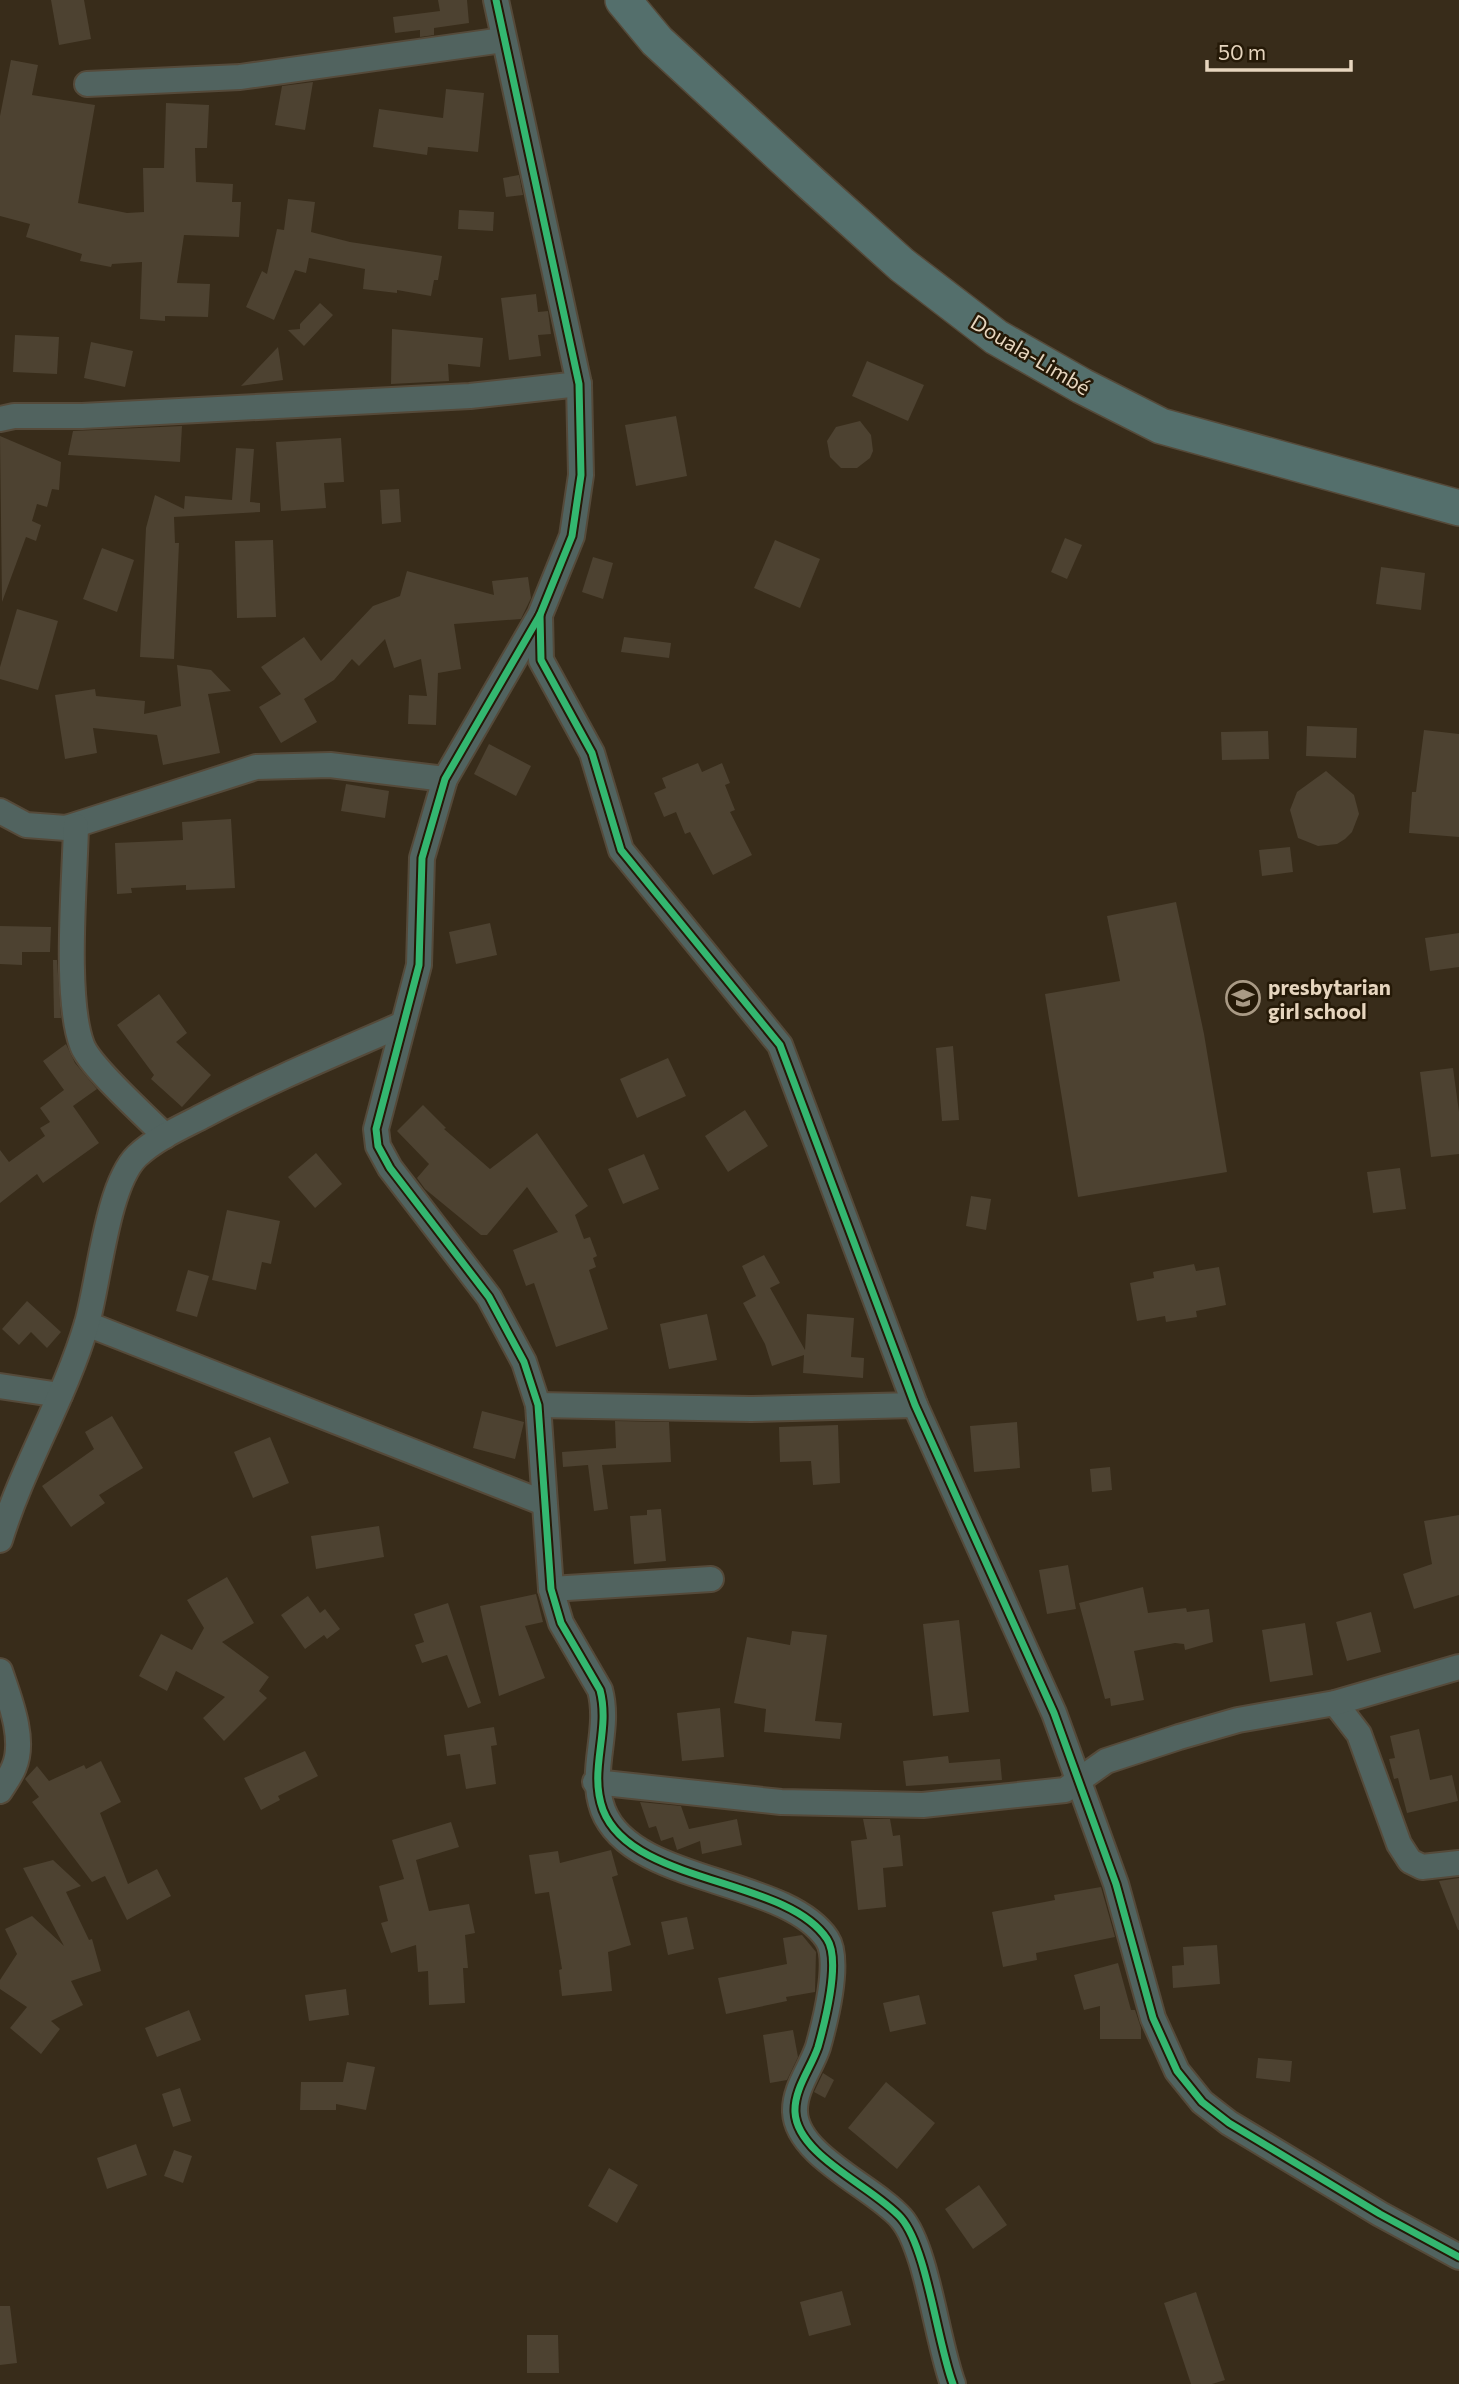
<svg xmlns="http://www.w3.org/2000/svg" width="1459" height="2384" font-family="Commissioner,sans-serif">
<rect width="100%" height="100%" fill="#382c1a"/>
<g fill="#4d4231">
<path d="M51 0H84L91 39 59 45Z"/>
<path d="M438 0H467L469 23 434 28V35L420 37V30L395 33 393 17 440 11Z"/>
<path d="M11 60 38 65 32 95 95 105 78 203 127 213 144 212 143 168H164L166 103 209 105 207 148H195L196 182 233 184 232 202H241L239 237 184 235 177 283 210 284 208 317 165 316V321L140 319 142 262 112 264 111 267 80 261 82 254 26 237 30 224 0 216V116Z"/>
<path d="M313 82 305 130 275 125 282 86Z"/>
<path d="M446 89 484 93 478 152 428 147 427 155 373 147 379 109 443 118Z"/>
<path d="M519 175 523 195 506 197 503 178Z"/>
<path d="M288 199 315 202 311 232 350 242 442 256 438 280H434L431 296 397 290V293L363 289 365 269 309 258 306 273 295 270 274 320 246 307 262 271 267 274 277 229 284 230Z"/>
<path d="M459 210 494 212 493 231 458 229Z"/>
<path d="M536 294 538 312 548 311 551 334 538 335 541 356 509 360 501 298Z"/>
<path d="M320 303 333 315 304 346 288 330 300 329V324Z"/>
<path d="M392 329 483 338 480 367 448 364 449 381 391 384Z"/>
<path d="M15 335 59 337 57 374 13 372Z"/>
<path d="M91 342 133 351 125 387 84 378Z"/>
<path d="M278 347 283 380 241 386Z"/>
<path d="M867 361 924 385 908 421 852 396Z"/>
<path d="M676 416 687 476 636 486 625 425Z"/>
<path d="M860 421 871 435 873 451 870 458 857 468H841L830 457 827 441 836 427Z"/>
<path d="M182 426 180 462 68 455 73 431Z"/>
<path d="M0 436 61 462 59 490 52 489 47 507 37 504 32 521 41 525 36 541 26 537 2 602Z"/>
<path d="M341 438 344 482 324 483 326 508 281 511 276 442Z"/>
<path d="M236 448 254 449 250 502 260 503V512L174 517 175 543H179L174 659 140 657 146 528 155 495 184 509 185 496 232 500Z"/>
<path d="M399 489 401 522 382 524 380 490Z"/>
<path d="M1065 538 1082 545 1067 579 1051 572Z"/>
<path d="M273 540 276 617 237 618 235 541Z"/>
<path d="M775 540 820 559 800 608 754 588Z"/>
<path d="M102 548 134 560 117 612 83 599Z"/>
<path d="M593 557 613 563 603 599 582 592Z"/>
<path d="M1381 567 1425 573 1421 610 1376 604Z"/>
<path d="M407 571 494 595 492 581 528 577 531 598 521 619 454 624 461 669 438 673 436 725 408 724 409 695 427 696 421 659 394 668 385 639 359 666 352 659 334 680 304 699 317 722 281 743 259 707 281 694 261 667 304 637 321 661 373 606 400 596Z"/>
<path d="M17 609 58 621 38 690 0 679V667Z"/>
<path d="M624 637 671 643 669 658 621 652Z"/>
<path d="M177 665 211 670 231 691 208 694 220 753 163 765 157 735 93 728 97 753 65 759 55 695 95 689 96 696 145 701 144 714 181 706Z"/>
<path d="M1307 726 1357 728 1356 758 1306 756Z"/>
<path d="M1424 730 1459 734V837L1409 833 1412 792H1416Z"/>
<path d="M1268 731 1269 759 1222 760 1221 732Z"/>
<path d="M489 744 531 766 516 796 474 774Z"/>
<path d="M698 763 702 772 722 763 730 783 725 785 735 810 730 812 752 855 713 875 690 832 685 834 676 812 664 817 654 793 666 788 662 778Z"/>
<path d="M1326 771 1354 795 1359 814 1352 832 1345 839 1337 844 1318 846 1298 838 1290 810 1297 792Z"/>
<path d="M346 784 389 791 385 818 341 811Z"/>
<path d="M231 819 235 888 186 890V885L131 888 132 893 117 894 115 843 183 840 182 822Z"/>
<path d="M1290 847 1293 872 1262 876 1259 850Z"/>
<path d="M1176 902 1204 1034 1227 1172 1078 1197 1045 994 1120 981 1107 916Z"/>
<path d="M490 923 497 955 456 964 449 932Z"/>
<path d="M0 926 51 927 50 952H22V965L0 964Z"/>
<path d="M1459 933V967L1430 971 1425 938Z"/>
<path d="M53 960H57L61 1018H54Z"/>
<path d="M159 994 187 1033 176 1042 211 1075 182 1107 151 1079 154 1075 117 1025Z"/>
<path d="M66 1044 75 1063 97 1089 73 1106 99 1143 43 1183 37 1174 0 1203V1150L9 1162 45 1136 40 1128 50 1122 40 1108 64 1090 43 1061Z"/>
<path d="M953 1046 959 1120 942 1121 936 1048Z"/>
<path d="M668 1058 686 1096 637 1118 620 1079Z"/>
<path d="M1453 1068 1459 1112V1154L1431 1157 1420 1072Z"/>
<path d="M423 1105 446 1128 444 1129 490 1169 537 1133 588 1206 575 1215 584 1239 590 1237 597 1256 593 1258 596 1267 589 1270 608 1329 556 1347 534 1283 526 1286 513 1250 558 1232 527 1187 487 1235H481L425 1189 417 1178 429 1164 397 1131Z"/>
<path d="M745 1110 768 1146 728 1172 705 1136Z"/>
<path d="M316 1153 342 1184 315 1208 288 1177Z"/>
<path d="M644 1154 659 1189 623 1204 608 1169Z"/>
<path d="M1400 1168 1406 1209 1373 1213 1367 1172Z"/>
<path d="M971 1196 991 1199 986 1230 966 1226Z"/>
<path d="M227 1210 280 1221 271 1264 262 1262 256 1290 212 1280Z"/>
<path d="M764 1255 780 1283 770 1288 805 1350 807 1314 854 1318 851 1357 864 1358 863 1378 803 1373 804 1355 772 1366 765 1344 743 1303 756 1296 742 1266Z"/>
<path d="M1194 1264 1196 1271 1219 1267 1226 1305 1196 1311 1197 1317 1166 1322 1165 1316 1137 1321 1130 1283 1154 1278 1153 1272Z"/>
<path d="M188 1270 209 1276 197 1317 176 1311Z"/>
<path d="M27 1301 61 1332 47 1348 31 1332 19 1345 2 1329Z"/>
<path d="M707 1314 717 1360 669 1369 660 1324Z"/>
<path d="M482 1411 524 1422 515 1459 473 1448Z"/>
<path d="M112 1416 143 1468 99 1495 105 1503 71 1527 42 1486 94 1449 85 1432Z"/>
<path d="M615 1421 669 1422 671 1462 602 1465 608 1509 594 1511 588 1465 563 1467 562 1452 616 1448Z"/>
<path d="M1017 1422 1020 1468 974 1472 970 1426Z"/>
<path d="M838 1425 840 1483 813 1485 811 1461 780 1462 779 1427Z"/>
<path d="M270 1437 289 1483 253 1498 234 1452Z"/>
<path d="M1110 1467 1112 1490 1092 1492 1090 1469Z"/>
<path d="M661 1509 666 1561 634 1564 630 1516 647 1515V1510Z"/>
<path d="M1459 1515V1595L1414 1609 1403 1574 1432 1564 1424 1521Z"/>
<path d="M379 1526 384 1557 316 1569 311 1536Z"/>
<path d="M1068 1565 1076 1609 1047 1614 1039 1570Z"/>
<path d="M227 1577 254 1623 222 1642 269 1677 259 1691 267 1698 224 1741 203 1718 225 1697 176 1671 167 1691 139 1676 161 1634 192 1650 204 1628 187 1600Z"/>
<path d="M1143 1587 1148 1613 1186 1608 1187 1612 1209 1609 1213 1642 1185 1650 1184 1644 1175 1643 1134 1651 1144 1700 1111 1706 1110 1698 1105 1699 1079 1603Z"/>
<path d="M536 1594 543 1622 525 1626 545 1678 499 1696 480 1606Z"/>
<path d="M308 1596 320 1613 325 1609 340 1629 327 1639 324 1635 305 1649 281 1615Z"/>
<path d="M448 1603 481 1703 468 1708 447 1655 422 1663 415 1645 424 1642 414 1614Z"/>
<path d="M1371 1612 1381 1652 1347 1661 1336 1622Z"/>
<path d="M959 1620 969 1712 933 1716 923 1624Z"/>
<path d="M1305 1623 1313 1675 1270 1682 1262 1630Z"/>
<path d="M792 1631 827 1635 815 1721 842 1723 840 1739 764 1732 766 1709 734 1703 747 1637 790 1645Z"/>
<path d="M720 1708 724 1757 682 1761 677 1713Z"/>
<path d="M494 1727 497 1745 491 1746 496 1784 466 1789 460 1754 447 1756 444 1735Z"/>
<path d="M1419 1729 1430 1780 1452 1775 1458 1801 1407 1813 1398 1778 1394 1779 1389 1759 1395 1758 1390 1736Z"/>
<path d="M305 1751 318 1776 278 1796 280 1800 261 1810 244 1778Z"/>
<path d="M948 1756 949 1763 1000 1759 1002 1780 906 1786 903 1761Z"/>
<path d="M101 1761 121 1802 100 1813 128 1884 157 1869 171 1896 127 1920 105 1876 92 1882 32 1802 39 1797 25 1779 37 1766 49 1781 84 1765 86 1769Z"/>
<path d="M640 1802 681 1806 689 1829 737 1819 742 1845 702 1854 700 1841 677 1850 673 1837 661 1841 656 1826 649 1828Z"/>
<path d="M863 1819H890L893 1836 900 1835 903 1866 883 1868 886 1907 858 1910 851 1841 867 1839Z"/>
<path d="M451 1822 459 1847 416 1860 429 1911 469 1904 475 1933 465 1935 468 1968H463L465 2003 429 2005 428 1971 418 1972 416 1945 391 1953 381 1923 388 1921 379 1886 404 1879 392 1840Z"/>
<path d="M611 1850 618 1875 612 1877 631 1945 608 1952 612 1991 562 1996 559 1970 562 1969 549 1892 535 1894 529 1855 558 1851 560 1863Z"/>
<path d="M53 1860 81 1886 66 1892 89 1940 92 1939 101 1971 71 1981 83 2005 51 2021 60 2029 41 2054 10 2028 27 2007 0 1989V1980L17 1954 5 1929 32 1916 64 1946 23 1868Z"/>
<path d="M1459 1878V1930H1458L1439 1881Z"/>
<path d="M1101 1887 1115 1937 1036 1953 1037 1960 1003 1967 992 1912 1055 1900 1054 1895Z"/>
<path d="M687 1917 694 1949 668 1955 661 1922Z"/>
<path d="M802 1935 816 1952 815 1992 786 1997 787 2001 726 2014 718 1978 787 1964 783 1938Z"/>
<path d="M1217 1945 1220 1984 1173 1988 1172 1966 1184 1965 1183 1947Z"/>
<path d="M1118 1963 1131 2010H1135L1141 2028V2039H1100V2006L1084 2010 1074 1975Z"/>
<path d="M346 1989 349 2015 309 2021 305 1995Z"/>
<path d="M919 1995 926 2024 890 2032 883 2003Z"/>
<path d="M189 2010 201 2040 157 2057 145 2028Z"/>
<path d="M793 2030 798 2057 787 2080 770 2083 763 2035Z"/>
<path d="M1258 2058 1292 2061 1290 2082 1256 2078Z"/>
<path d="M347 2062 375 2067 366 2110 336 2104V2110H300L301 2082H343Z"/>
<path d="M823 2073 834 2080 825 2098 814 2092Z"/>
<path d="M886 2082 935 2123 897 2169 848 2128Z"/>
<path d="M180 2088 191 2121 173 2127 162 2094Z"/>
<path d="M136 2144 147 2175 107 2189 97 2158Z"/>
<path d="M174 2150 192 2156 183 2183 164 2176Z"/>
<path d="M609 2168 638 2185 617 2223 588 2206Z"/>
<path d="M979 2185 1007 2225 973 2249 945 2209Z"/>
<path d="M842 2291 851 2325 809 2336 800 2302Z"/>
<path d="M1196 2292 1225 2380 1212 2384H1191L1164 2303Z"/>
<path d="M0 2306H10L17 2363 0 2365Z"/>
<path d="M527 2335H558L559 2373H527Z"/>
</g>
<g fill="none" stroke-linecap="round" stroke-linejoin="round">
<g stroke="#554a3a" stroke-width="28">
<g id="minor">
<path d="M496 0 579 384 581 475 572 536 540 615 445 779 422 858 419 965 376 1129 378 1146 390 1168 489 1297 524 1362 538 1405 551 1589 561 1623 600 1690C611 1731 588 1770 603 1810 632 1885 786 1877 827 1939 841 1960 825 2022 818 2047 811 2068 794 2089 795 2112 797 2156 874 2187 901 2218 927 2248 937 2342 953 2384"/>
<path d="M87 84 240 77 503 40"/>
<path d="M0 419 14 416H82L470 396 579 384"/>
<path d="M540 616 541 660 592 753 621 850 780 1045 915 1405 1054 1713 1116 1884 1153 2018 1177 2071 1202 2102 1229 2123 1380 2214 1459 2257"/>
<path d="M0 811 26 825 66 828 256 767 330 765 445 779"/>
<path d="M76 826C75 880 64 997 82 1045 90 1067 146 1116 165 1136"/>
<path d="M87 1324 544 1503"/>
<path d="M0 1386 60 1395"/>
<path d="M538 1405 751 1409 915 1405"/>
<path d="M0 1540C23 1465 65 1398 87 1323 99 1281 107 1185 137 1156 156 1138 182 1127 205 1115 269 1081 337 1053 403 1024"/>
<path d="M551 1589 711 1579"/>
<path d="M0 1671C9 1698 26 1739 14 1767 11 1775 5 1783 0 1791"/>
<path d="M1335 1703 1359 1734 1399 1844 1410 1861 1422 1867 1459 1863"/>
<path d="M595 1782 781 1802 923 1805 1065 1790 1106 1761 1179 1737 1238 1720 1335 1703 1459 1667"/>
</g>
</g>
<g stroke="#554a3a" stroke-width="38">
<path id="highway" d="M623 0 657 41 812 184 902 265 996 337 1082 386 1161 426 1459 508"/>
</g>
<use href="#minor" stroke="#51635f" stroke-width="24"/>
<use href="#highway" stroke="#546f6c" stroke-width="35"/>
<g stroke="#251907" stroke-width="11">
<g id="cycleway">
<path d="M496 0 579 384 581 475 572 536 540 615 445 779 422 858 419 965 376 1129 378 1146 390 1168 489 1297 524 1362 538 1405 551 1589 561 1623 600 1690C611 1731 588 1770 603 1810 632 1885 786 1877 827 1939 841 1960 825 2022 818 2047 811 2068 794 2089 795 2112 797 2156 874 2187 901 2218 927 2248 937 2342 953 2384"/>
<path d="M540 615 541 660 592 753 621 850 780 1045 915 1405 1054 1713 1116 1884 1153 2018 1177 2071 1202 2102 1229 2123 1380 2214 1459 2257"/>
</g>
</g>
<use href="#cycleway" stroke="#33b770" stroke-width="7"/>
</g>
<defs>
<g id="school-ring" transform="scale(1.75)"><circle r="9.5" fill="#251907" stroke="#a99a85" stroke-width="1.5"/><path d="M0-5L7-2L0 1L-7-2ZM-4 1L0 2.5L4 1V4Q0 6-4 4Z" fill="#a99a85"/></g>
</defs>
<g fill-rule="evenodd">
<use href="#school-ring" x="1243" y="998"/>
</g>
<g text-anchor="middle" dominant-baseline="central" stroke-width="5" stroke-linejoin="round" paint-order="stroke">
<g font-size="21" fill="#e6d5be" stroke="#251907">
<text transform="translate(1031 354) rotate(31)">Douala-Limbé</text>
</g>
<g font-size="21" font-weight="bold" fill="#e6d5be" stroke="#251907" text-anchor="start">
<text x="1268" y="986">presbytarian<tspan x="1268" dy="24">girl school</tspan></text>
</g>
</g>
<path d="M1207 60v10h144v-10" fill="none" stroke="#e6d5be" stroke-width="3.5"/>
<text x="1218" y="60" font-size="21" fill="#e6d5be" stroke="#251907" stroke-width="5" paint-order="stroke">50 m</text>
</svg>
